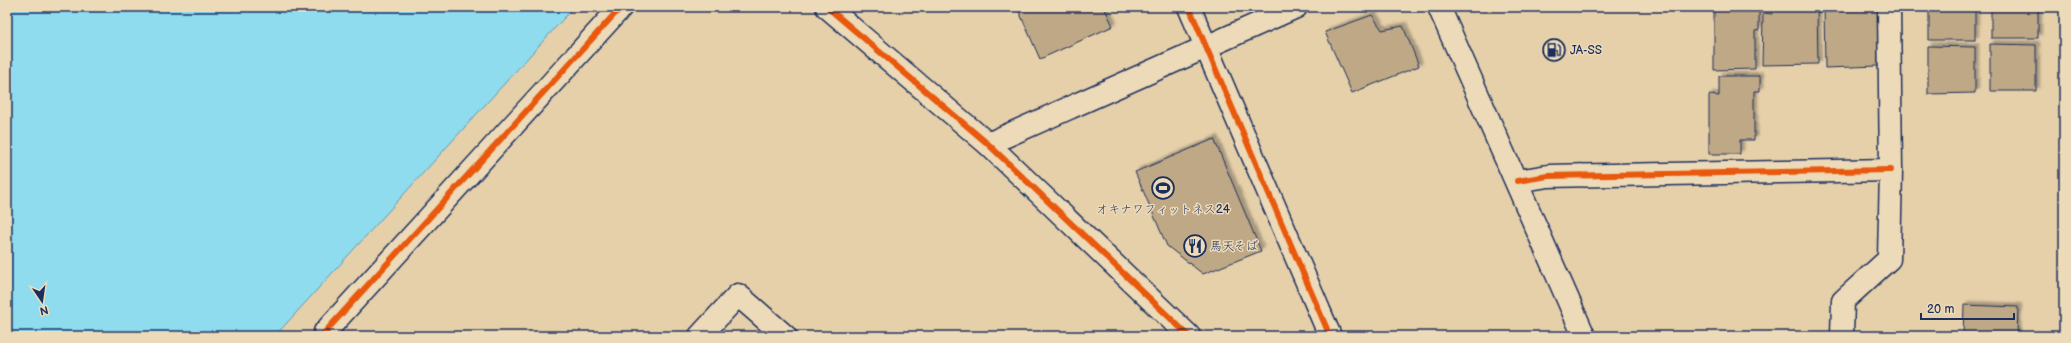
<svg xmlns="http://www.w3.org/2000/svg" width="2071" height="343" font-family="'Balsamiq Sans','Klee One',sans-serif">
<defs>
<filter id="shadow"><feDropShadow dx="3.5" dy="-3.5" stdDeviation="1" flood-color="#0004"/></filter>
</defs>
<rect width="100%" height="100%" fill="#e6d0aa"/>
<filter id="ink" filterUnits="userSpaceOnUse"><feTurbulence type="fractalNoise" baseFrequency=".025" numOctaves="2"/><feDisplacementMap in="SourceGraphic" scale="8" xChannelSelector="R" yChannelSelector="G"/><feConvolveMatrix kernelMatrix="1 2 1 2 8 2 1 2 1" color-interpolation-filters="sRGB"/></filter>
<g filter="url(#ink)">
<path fill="#8fdcee" stroke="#6197b4" d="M7 7H574L275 336H7Z"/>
<g fill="#bfa885" stroke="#1b2f5e" filter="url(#shadow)">
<path d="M1017 7H1104L1113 26 1040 59Z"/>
<path d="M1714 7H1759V30L1755 31V69L1714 70Z"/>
<path d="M1788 7H1817L1818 64 1762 65 1763 13 1772 14 1773 9Z"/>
<path d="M1824 7H1878V66L1825 68Z"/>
<rect x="1929" y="7" width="46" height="33"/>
<rect x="1991" y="7" width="47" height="31"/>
<path d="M1372 15 1382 30 1403 26 1419 66 1352 93 1325 32Z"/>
<path d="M1990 44 2036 45V91H1990Z"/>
<path d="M1928 46 1975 47V93L1928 94Z"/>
<path d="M1719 76H1760V91H1754V140H1740V154H1709V95L1719 96Z"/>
<path d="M1214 139 1261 251 1203 274 1167 246 1135 172Z"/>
<path d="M1964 305 2018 307 2017 336H1963Z"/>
</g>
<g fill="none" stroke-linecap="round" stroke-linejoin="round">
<g stroke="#1b2f5e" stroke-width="25">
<g id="minor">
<path d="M827 7 988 144 1189 336"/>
<path d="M1189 7 1330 336"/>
<path d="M1517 181 1548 176 1891 170"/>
<path d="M329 336 325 332 621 7"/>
<path d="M700 336 738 295 785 336"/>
<path d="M1842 336 1843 301 1889 259 1891 170 1889 7"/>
</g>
</g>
<g stroke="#1b2f5e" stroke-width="25">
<g id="tertiary">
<path d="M1439 7 1584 336"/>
<path d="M988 144 1296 7"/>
</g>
</g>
<use href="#minor" stroke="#eddab8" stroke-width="22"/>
<use href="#tertiary" stroke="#eddab8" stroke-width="22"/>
<g stroke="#eddab8" stroke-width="8">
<g id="cycleway">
<path d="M827 7 988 144 1189 336"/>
<path d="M1189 7 1330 336"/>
<path d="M1517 181 1548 176 1891 170"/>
<path d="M329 336 325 332 621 7"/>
</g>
</g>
<use href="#cycleway" stroke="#e8590c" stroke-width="6"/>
</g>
</g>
<defs>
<g id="fuel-ring" transform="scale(1.15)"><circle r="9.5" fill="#eddab8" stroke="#1b2f5e" stroke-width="1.5"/><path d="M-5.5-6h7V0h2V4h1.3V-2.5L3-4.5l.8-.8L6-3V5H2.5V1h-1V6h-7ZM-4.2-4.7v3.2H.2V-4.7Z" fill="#1b2f5e"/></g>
<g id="stadium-ring" transform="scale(1.15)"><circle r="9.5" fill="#eddab8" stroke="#1b2f5e" stroke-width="1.5"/><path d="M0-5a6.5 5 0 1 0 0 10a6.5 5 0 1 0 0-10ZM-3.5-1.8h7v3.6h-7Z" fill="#1b2f5e"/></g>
<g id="restaurant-ring" transform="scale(1.15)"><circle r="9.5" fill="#eddab8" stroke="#1b2f5e" stroke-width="1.5"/><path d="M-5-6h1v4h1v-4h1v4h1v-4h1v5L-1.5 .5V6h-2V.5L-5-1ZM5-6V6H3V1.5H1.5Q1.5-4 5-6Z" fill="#1b2f5e"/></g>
</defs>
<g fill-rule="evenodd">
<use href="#fuel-ring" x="1554" y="50"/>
<use href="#stadium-ring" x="1163" y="188"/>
<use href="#restaurant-ring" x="1195" y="246"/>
</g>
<g text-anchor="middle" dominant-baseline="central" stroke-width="3" stroke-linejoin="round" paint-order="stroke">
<g font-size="12" fill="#1b2f5e" stroke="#eddab8" text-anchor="start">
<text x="1570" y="50">JA-SS</text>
<text x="1163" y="209" text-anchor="middle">オキナワフィットネス24</text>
<text x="1210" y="246">馬天そば</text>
</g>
</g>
<rect width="2071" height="343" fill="none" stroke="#eddab8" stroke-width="24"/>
<rect x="12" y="12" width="2047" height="319" fill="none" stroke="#1b2f5e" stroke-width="1.5" filter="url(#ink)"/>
<g transform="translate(42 301) rotate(167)" stroke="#eddab8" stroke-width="3" paint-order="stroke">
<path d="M0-3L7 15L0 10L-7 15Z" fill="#1b2f5e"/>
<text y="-6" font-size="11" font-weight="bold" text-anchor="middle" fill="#1b2f5e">N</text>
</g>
<path d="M1921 313v6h93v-6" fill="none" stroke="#1b2f5e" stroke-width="2"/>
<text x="1927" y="313" font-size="12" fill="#1b2f5e" stroke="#eddab8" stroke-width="3" paint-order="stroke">20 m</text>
</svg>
